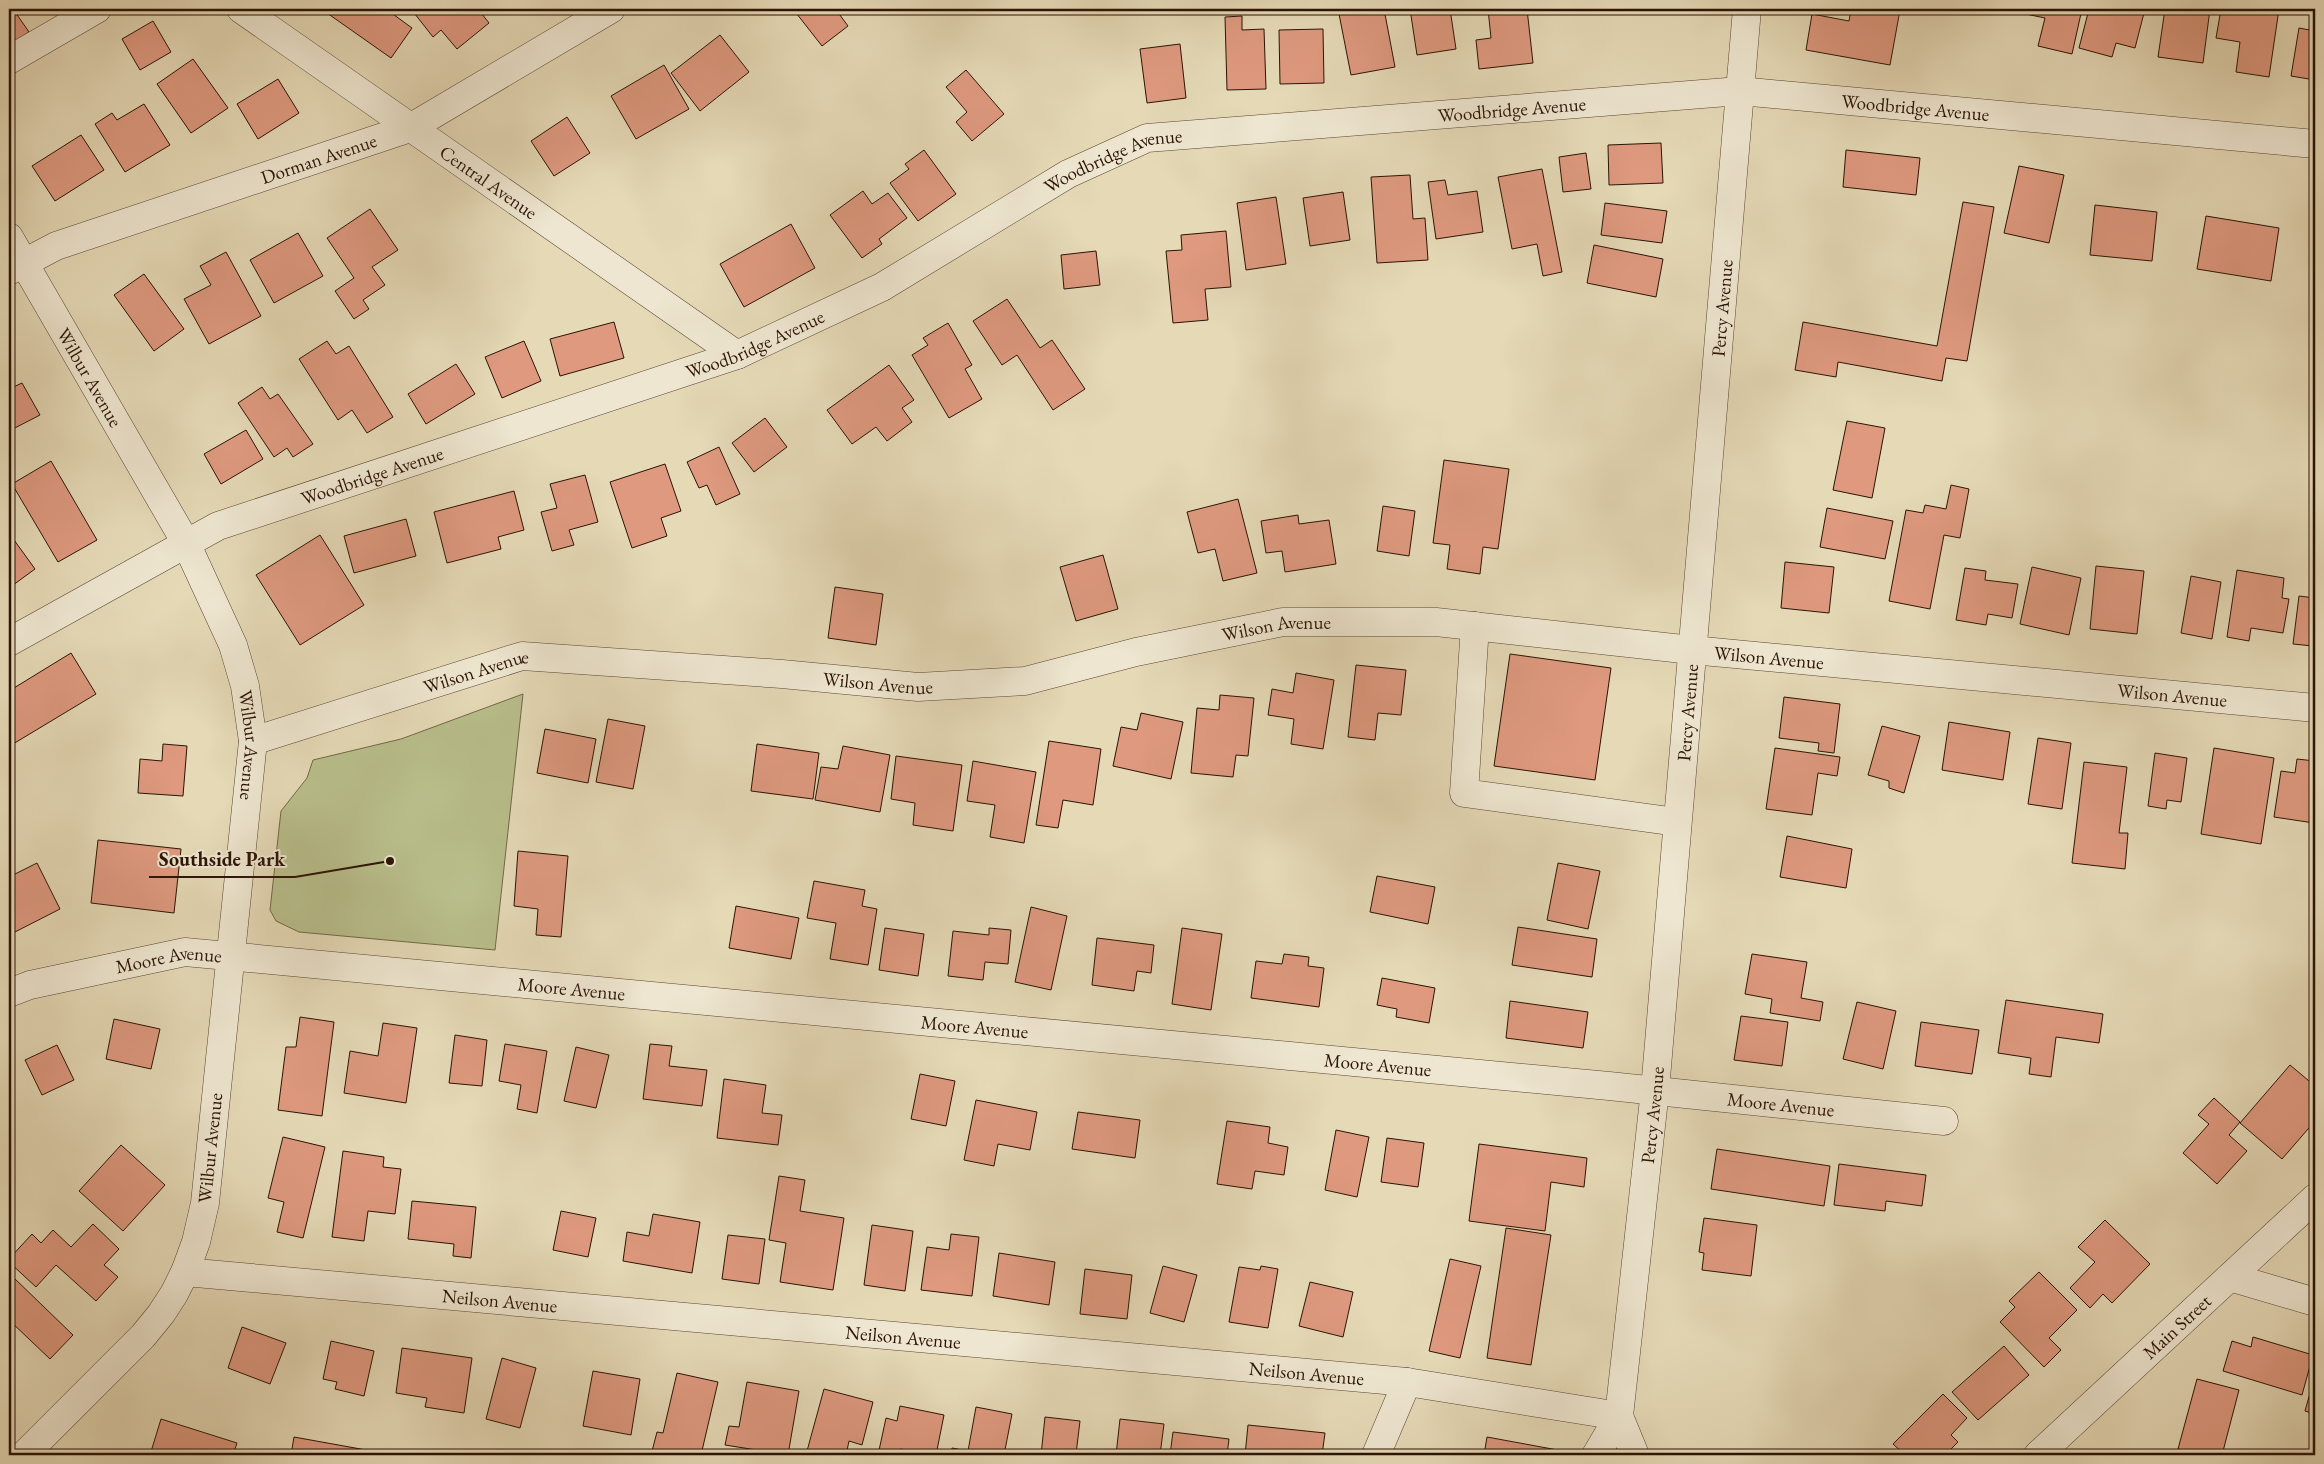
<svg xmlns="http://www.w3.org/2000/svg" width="2324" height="1464" font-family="'EB Garamond',serif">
<rect width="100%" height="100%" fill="#e5d9b6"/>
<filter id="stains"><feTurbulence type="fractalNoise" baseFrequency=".004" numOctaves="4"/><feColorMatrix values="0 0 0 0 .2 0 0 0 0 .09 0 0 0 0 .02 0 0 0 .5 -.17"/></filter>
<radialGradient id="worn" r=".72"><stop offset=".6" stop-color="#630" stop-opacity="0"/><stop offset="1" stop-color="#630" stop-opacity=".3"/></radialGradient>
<path fill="#b8be8b" stroke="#726848" d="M523 694 495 950 299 932 276 921 270 910 281 811 307 778 313 760 401 739Z"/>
<g fill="#de997f" stroke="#2b1305">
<path d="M9 9H13L29 32 9 46Z"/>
<path d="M330 9H386L412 28 391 58 327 13Z"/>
<path d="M411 9H478L489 23 457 49 441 30 433 37Z"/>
<path d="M793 9H840L837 11 848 26 822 46Z"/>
<path d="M1338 9H1384L1395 67 1351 75Z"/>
<path d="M1410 9H1450L1456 49 1417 55Z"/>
<path d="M1488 9H1527L1533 63 1479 69 1476 40 1491 38Z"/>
<path d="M1851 9 1900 10 1890 65 1806 50 1812 14 1849 21Z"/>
<path d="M1946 9H1983L1982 14Z"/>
<path d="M2016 9H2082L2072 54 2038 46 2045 18 2016 12Z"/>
<path d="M2089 9H2145L2135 48 2116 43 2112 57 2079 48Z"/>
<path d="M2165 9H2210L2203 63 2158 57Z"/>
<path d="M2221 9H2279L2269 77 2236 72 2240 42 2216 38Z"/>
<path d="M1242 16V30L1264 29 1266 89 1227 90 1225 17Z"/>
<path d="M153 21 171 52 140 70 122 39Z"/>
<path d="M2299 28 2315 31V80L2291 76Z"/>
<path d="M1323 29 1324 83 1280 84 1279 30Z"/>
<path d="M720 35 749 72 700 111 671 73Z"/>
<path d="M1180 44 1186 98 1147 103 1140 49Z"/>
<path d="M193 59 228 108 191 133 157 84Z"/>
<path d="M664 65 689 109 636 139 611 96Z"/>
<path d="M966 70 1004 114 972 141 956 122 967 112 946 87Z"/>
<path d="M278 79 299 113 258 139 237 104Z"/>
<path d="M144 104 170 145 125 172 95 124 112 113 117 120Z"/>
<path d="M567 117 590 153 554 176 531 141Z"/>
<path d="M81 135 104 170 55 201 32 166Z"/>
<path d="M1661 143 1663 183 1609 185 1608 145Z"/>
<path d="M924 150 956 194 918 221 890 183 909 169 905 164Z"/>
<path d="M1846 150 1920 158 1916 195 1843 187Z"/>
<path d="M1586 153 1591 189 1563 192 1559 157Z"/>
<path d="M2019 166 2064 175 2049 243 2004 233Z"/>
<path d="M1542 169 1562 272 1543 276 1537 244 1512 249 1498 177Z"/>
<path d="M1410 175 1413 219 1425 218 1428 260 1377 263 1371 177Z"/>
<path d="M1445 180 1448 195 1477 191 1483 232 1436 239 1428 182Z"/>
<path d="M863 191 872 204 888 193 907 218 879 239 882 244 862 258 830 215Z"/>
<path d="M1343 192 1350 240 1310 246 1303 198Z"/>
<path d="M1276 197 1286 264 1246 270 1237 203Z"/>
<path d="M1963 202 1994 207 1967 361 1946 358 1942 381 1838 362 1836 377 1795 370 1803 322 1937 346Z"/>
<path d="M1605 203 1667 211 1662 243 1601 235Z"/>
<path d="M2095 205 2157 212 2152 261 2090 255Z"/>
<path d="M370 209 398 250 372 267 385 285 363 300 369 309 354 319 335 291 354 278 327 238Z"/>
<path d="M2206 216 2279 228 2271 281 2197 269Z"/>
<path d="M791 224 815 268 744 307 720 264Z"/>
<path d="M1226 231 1231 287 1205 289 1208 320 1173 323 1166 251 1182 250 1181 235Z"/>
<path d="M298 233 323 276 274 303 250 260Z"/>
<path d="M1594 245 1663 259 1656 297 1587 283Z"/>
<path d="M1096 251 1100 285 1064 289 1061 255Z"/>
<path d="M226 252 261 316 209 344 184 299 211 285 200 266Z"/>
<path d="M144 274 184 329 154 351 114 295Z"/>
<path d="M1007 299 1040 348 1052 340 1085 389 1053 410 1017 355 1002 365 973 321Z"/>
<path d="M614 322 624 358 560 376 550 339Z"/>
<path d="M948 323 972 365 965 369 982 399 949 418 912 355 928 345 923 338Z"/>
<path d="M327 341 336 354 349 346 393 417 367 433 352 410 338 420 299 359Z"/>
<path d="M524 341 541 381 502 398 485 357Z"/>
<path d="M456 364 475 394 426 424 408 394Z"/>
<path d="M889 365 914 400 902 408 912 422 887 441 876 427 852 444 827 410Z"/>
<path d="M22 383 40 415 9 431V389Z"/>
<path d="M262 387 270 399 278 394 313 444 293 457 287 448 274 457 238 403Z"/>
<path d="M765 418 787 447 754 472 732 443Z"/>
<path d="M1847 421 1885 428 1872 498 1833 490Z"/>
<path d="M246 430 263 459 221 484 204 454Z"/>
<path d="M719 447 740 494 716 505 707 485 699 488 687 462Z"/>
<path d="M1444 460 1509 469 1498 549 1483 547 1480 574 1447 569 1450 545 1433 543Z"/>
<path d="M51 461 97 540 58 562 12 484Z"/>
<path d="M665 464 681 511 661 518 667 536 632 548 610 482Z"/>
<path d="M585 475 598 522 569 530 574 545 552 551 541 512 557 508 550 484Z"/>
<path d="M1951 485 1969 489 1960 538 1944 535 1930 609 1889 601 1906 510 1923 513 1925 505 1946 509Z"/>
<path d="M514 491 524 530 498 537 501 549 447 563 434 512Z"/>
<path d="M1238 499 1257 573 1223 581 1215 549 1198 553 1187 512Z"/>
<path d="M1383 506 1415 511 1409 556 1377 551Z"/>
<path d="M1827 508 1893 521 1885 559 1820 547Z"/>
<path d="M1298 515 1299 524 1329 520 1336 564 1285 572 1282 551 1266 553 1261 521Z"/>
<path d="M406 519 416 556 354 573 344 536Z"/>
<path d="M9 533 35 569 9 588Z"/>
<path d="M320 535 364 605 300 645 256 575Z"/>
<path d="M1103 555 1118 609 1076 621 1060 567Z"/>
<path d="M1785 562 1834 567 1829 613 1781 608Z"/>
<path d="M2096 566 2144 571 2137 634 2090 629Z"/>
<path d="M2032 567 2081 578 2069 635 2020 624Z"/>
<path d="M1965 568 1986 571 1985 580 2018 584 2012 618 1988 614 1986 625 1956 620Z"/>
<path d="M2237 570 2284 578 2282 598 2289 599 2283 633 2251 628 2249 641 2227 637Z"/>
<path d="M2191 576 2221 582 2212 639 2181 633Z"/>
<path d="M835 587 883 594 876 645 828 638Z"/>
<path d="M2299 596 2315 598 2313 646 2293 644Z"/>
<path d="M71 653 96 694 13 744 9 737V691Z"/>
<path d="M1510 654 1611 668 1595 780 1494 766Z"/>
<path d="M1356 665 1406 670 1401 715 1378 713 1375 740 1348 737Z"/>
<path d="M1296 673 1334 680 1323 749 1291 744 1294 719 1268 715 1272 689 1293 693Z"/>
<path d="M1220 695 1254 698 1248 756 1236 755 1233 777 1191 773 1197 708 1219 710Z"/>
<path d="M1784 697 1840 704 1834 753 1818 751 1819 743 1779 738Z"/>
<path d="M1141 713 1183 722 1171 779 1113 766 1121 727 1137 730Z"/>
<path d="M608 719 645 726 633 789 596 782Z"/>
<path d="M1949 722 2010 732 2003 780 1942 770Z"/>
<path d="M1882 726 1920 736 1904 793 1889 788V781L1868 775Z"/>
<path d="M545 729 596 739 588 783 537 773Z"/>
<path d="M2038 738 2071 743 2062 809 2028 804Z"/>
<path d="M1049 741 1101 749 1093 805 1063 800 1058 828 1036 825Z"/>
<path d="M163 744 187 746 183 796 138 793 140 759 162 761Z"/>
<path d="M757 744 819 753 813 799 751 791Z"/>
<path d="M843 746 890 755 880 812 815 800 821 767 838 769Z"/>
<path d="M1775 748 1840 757 1837 776 1818 773 1812 815 1766 809Z"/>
<path d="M2214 748 2274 758 2261 844 2201 834Z"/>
<path d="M2155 753 2187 758 2181 802 2167 800 2166 809 2148 806Z"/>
<path d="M896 756 962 765 953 831 913 825 915 803 891 799Z"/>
<path d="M2297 759 2315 761 2314 823 2274 817 2281 771 2295 773Z"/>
<path d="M973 761 1036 772 1024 843 990 837 995 805 967 801Z"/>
<path d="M2084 762 2127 767 2119 833H2128L2125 869 2072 863Z"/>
<path d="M1787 836 1852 849 1846 888 1780 877Z"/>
<path d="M98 840 181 849 174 913 91 903Z"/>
<path d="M518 851 568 856 561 937 536 935 538 909 514 906Z"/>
<path d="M37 863 60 909 9 935V877Z"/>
<path d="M1558 863 1600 871 1588 929 1547 920Z"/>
<path d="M1377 876 1435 887 1428 924 1370 912Z"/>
<path d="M814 881 865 890 862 906 877 909 868 965 830 959 836 923 807 918Z"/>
<path d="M736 906 799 918 791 959 729 948Z"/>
<path d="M1031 907 1067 916 1051 990 1015 982Z"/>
<path d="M1518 927 1597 939 1592 977 1512 965Z"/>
<path d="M885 928 924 934 918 976 879 970Z"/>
<path d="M989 928 1011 930 1008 964 985 962 983 980 948 976 953 931 989 935Z"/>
<path d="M1182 928 1222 934 1211 1010 1172 1004Z"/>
<path d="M1097 938 1154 945 1151 973 1137 971 1134 991 1092 985Z"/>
<path d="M1284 954 1309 957 1308 966 1324 968 1319 1007 1251 998 1256 961 1282 964Z"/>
<path d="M1752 954 1807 962 1801 998 1823 1002 1820 1021 1770 1013 1772 999 1745 994Z"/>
<path d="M1382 978 1435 988 1429 1023 1396 1017 1397 1009 1377 1005Z"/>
<path d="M2006 1000 2103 1014 2099 1043 2056 1037 2051 1077 2029 1074 2031 1058 1998 1053Z"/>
<path d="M1510 1001 1588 1012 1583 1048 1506 1038Z"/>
<path d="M1857 1002 1896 1011 1883 1069 1843 1059Z"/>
<path d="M1741 1016 1788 1022 1782 1066 1734 1060Z"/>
<path d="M300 1017 334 1022 322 1116 278 1110 286 1047H296Z"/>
<path d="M114 1019 160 1029 151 1069 106 1059Z"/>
<path d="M1921 1022 1979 1030 1972 1074 1915 1066Z"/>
<path d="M383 1023 417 1028 406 1103 344 1093 350 1051 378 1056Z"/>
<path d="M455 1035 487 1040 482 1086 449 1083Z"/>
<path d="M505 1044 547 1051 537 1113 517 1109 521 1085 499 1081Z"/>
<path d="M650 1044 672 1046 669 1066 707 1070 702 1106 643 1099Z"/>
<path d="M57 1045 74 1080 42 1095 25 1060Z"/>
<path d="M576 1047 609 1055 596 1108 564 1101Z"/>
<path d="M2290 1065 2315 1086V1121L2282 1159 2240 1123Z"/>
<path d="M920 1074 955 1081 946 1126 911 1119Z"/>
<path d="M724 1079 766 1085 762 1113 782 1115 778 1145 717 1138Z"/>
<path d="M2214 1098 2240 1122 2229 1135 2247 1151 2217 1184 2183 1153 2209 1124 2198 1115Z"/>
<path d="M976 1100 1037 1112 1030 1150 998 1144 994 1166 964 1160Z"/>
<path d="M1078 1112 1140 1120 1135 1158 1072 1149Z"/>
<path d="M1227 1121 1270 1127 1268 1143 1288 1147 1284 1175 1255 1171 1252 1189 1217 1184Z"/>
<path d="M1336 1130 1369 1137 1357 1197 1325 1190Z"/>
<path d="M283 1137 325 1147 303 1238 277 1232 284 1202 268 1198Z"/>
<path d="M1387 1138 1424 1143 1418 1187 1381 1182Z"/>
<path d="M1479 1144 1587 1158 1584 1187 1551 1182 1545 1231 1469 1221Z"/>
<path d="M121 1145 165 1185 123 1231 79 1191Z"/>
<path d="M1717 1149 1830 1166 1824 1206 1711 1189Z"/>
<path d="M343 1151 384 1157 383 1167 401 1169 395 1214 368 1211 364 1241 332 1237Z"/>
<path d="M1839 1164 1926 1175 1922 1206 1886 1201 1885 1211 1834 1205Z"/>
<path d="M779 1176 805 1180 800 1211 844 1218 833 1290 780 1282 786 1243 769 1240Z"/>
<path d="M412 1201 476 1207 471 1258 453 1256 454 1244 408 1239Z"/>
<path d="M561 1211 596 1218 588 1257 553 1250Z"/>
<path d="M653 1214 700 1222 692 1273 623 1261 627 1232 649 1236Z"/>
<path d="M1704 1218 1757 1225 1751 1276 1702 1270 1704 1253 1699 1252Z"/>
<path d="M2105 1220 2150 1264 2112 1303 2103 1294 2090 1308 2070 1288 2095 1262 2078 1247Z"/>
<path d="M93 1224 119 1249 104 1265 118 1277 96 1301 56 1265 36 1287 9 1262V1259L32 1234 41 1243 53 1230 71 1247Z"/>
<path d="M872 1225 913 1231 905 1291 864 1285Z"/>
<path d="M1506 1228 1551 1235 1531 1365 1487 1358Z"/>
<path d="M951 1234 979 1237 972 1296 921 1290 927 1247 949 1250Z"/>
<path d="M728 1235 765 1239 759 1284 722 1279Z"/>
<path d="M999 1253 1055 1262 1049 1305 993 1296Z"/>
<path d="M1450 1259 1481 1266 1460 1358 1429 1351Z"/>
<path d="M1163 1266 1197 1275 1184 1322 1150 1313Z"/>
<path d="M1261 1266 1278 1269 1268 1328 1229 1322 1239 1267 1260 1270Z"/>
<path d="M1085 1269 1132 1275 1127 1319 1080 1314Z"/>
<path d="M2039 1272 2077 1310 2049 1338 2061 1350 2044 1367 2000 1322 2015 1307 2009 1301Z"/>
<path d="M13 1277 73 1335 50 1359 9 1320V1281Z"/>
<path d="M1310 1282 1353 1292 1343 1337 1299 1326Z"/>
<path d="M242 1327 286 1343 270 1384 228 1368Z"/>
<path d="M2253 1337 2313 1355 2302 1395 2223 1371 2232 1341 2251 1347Z"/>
<path d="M331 1341 374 1351 364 1396 335 1389 337 1382 323 1379Z"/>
<path d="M2004 1346 2029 1375 1978 1420 1952 1392Z"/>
<path d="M402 1348 472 1358 464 1413 425 1407 427 1398 396 1393Z"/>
<path d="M502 1358 536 1368 520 1428 486 1419Z"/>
<path d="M593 1371 640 1379 631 1435 583 1426Z"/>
<path d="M677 1373 718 1382 701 1455H651L657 1432 663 1433Z"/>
<path d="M2315 1375V1414L2305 1411Z"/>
<path d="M2197 1379 2239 1390 2222 1455H2203L2178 1449Z"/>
<path d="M747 1382 799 1391 788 1455 725 1445 729 1426 739 1427Z"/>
<path d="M824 1389 873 1402 862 1445 849 1441 846 1455H823L807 1451Z"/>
<path d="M1943 1394 1967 1418 1951 1435 1958 1442 1945 1455H1905L1893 1444Z"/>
<path d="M900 1406 944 1415 936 1455 900 1449 899 1455H878L886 1418 897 1421Z"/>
<path d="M976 1407 1012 1414 1004 1455H951L952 1448 968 1451Z"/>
<path d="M1045 1417 1080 1421 1076 1454 1083 1455H1041Z"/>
<path d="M161 1419 237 1443 233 1455H150Z"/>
<path d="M1120 1419 1164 1424 1160 1455H1116Z"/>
<path d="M1248 1425 1325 1433 1322 1455H1245Z"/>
<path d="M1173 1432 1229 1439 1227 1455H1170Z"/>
<path d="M294 1437 366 1450 365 1455H291Z"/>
<path d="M1487 1437 1563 1451 1562 1455H1484Z"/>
</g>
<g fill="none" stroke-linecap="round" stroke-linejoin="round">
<g stroke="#5a4431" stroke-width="29">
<g id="minor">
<path id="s1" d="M241 9 737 355"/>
<path d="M9 60 97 9"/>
<path id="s2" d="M9 237 186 543 233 645 245 686 253 741 205 1203 196 1242 185 1272 174 1294 161 1314 143 1336 24 1455"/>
<path id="s3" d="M9 271 56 246 410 128 611 9"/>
<path d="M1475 626 1464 793 1677 822"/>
<path id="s4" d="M9 642 218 526 737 355 882 287 1068 174 1147 138 1740 91 2315 144"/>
<path id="s5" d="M253 741 522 656 782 674 918 687 1025 681 1136 652 1283 622H1436L1692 650 2315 708"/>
<path id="s6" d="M9 993 30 985 185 952 1609 1086 1944 1121"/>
<path id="s7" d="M185 1272 1407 1382 1619 1416"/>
<path d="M2230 1277 2315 1302"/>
<path d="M1619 1416 1635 1455"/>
<path d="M1376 1455 1407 1382"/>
<path id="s8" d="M1596 1455 1619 1416 1655 1090 1747 9"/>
<path id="s9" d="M2038 1455 2315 1198"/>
</g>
</g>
<use href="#minor" stroke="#eee6d0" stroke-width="28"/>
</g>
<g text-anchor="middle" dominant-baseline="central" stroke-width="4" stroke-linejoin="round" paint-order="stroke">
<g font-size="19" fill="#2b1305" stroke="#eee6d0">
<text stroke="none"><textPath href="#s4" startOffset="2021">Woodbridge Avenue</textPath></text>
<text stroke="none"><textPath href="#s4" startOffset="1616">Woodbridge Avenue</textPath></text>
<text stroke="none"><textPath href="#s3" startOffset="330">Dorman Avenue</textPath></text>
<text stroke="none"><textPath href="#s4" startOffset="1211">Woodbridge Avenue</textPath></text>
<text stroke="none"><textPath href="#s1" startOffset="302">Central Avenue</textPath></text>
<text stroke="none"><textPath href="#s8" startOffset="1158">Percy Avenue</textPath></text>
<text stroke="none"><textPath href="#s4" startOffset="806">Woodbridge Avenue</textPath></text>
<text stroke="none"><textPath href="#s2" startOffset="162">Wilbur Avenue</textPath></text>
<text stroke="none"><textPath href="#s4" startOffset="401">Woodbridge Avenue</textPath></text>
<text stroke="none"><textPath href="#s5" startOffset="1044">Wilson Avenue</textPath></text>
<text stroke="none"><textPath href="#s5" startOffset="1539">Wilson Avenue</textPath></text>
<text stroke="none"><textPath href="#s5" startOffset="234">Wilson Avenue</textPath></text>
<text stroke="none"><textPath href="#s5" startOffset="639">Wilson Avenue</textPath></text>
<text stroke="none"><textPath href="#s5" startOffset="1944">Wilson Avenue</textPath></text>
<text stroke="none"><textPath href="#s8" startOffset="752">Percy Avenue</textPath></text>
<text stroke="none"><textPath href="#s2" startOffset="568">Wilbur Avenue</textPath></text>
<text stroke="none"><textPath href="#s6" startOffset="164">Moore Avenue</textPath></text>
<text stroke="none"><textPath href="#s6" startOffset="569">Moore Avenue</textPath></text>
<text stroke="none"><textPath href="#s6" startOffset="974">Moore Avenue</textPath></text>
<text stroke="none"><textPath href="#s6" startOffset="1379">Moore Avenue</textPath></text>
<text stroke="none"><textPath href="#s6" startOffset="1784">Moore Avenue</textPath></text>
<text stroke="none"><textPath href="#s8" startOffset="348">Percy Avenue</textPath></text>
<text transform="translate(210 1148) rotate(-84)">Wilbur Avenue</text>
<text stroke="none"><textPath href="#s7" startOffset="316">Neilson Avenue</textPath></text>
<text stroke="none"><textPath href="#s9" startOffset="189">Main Street</textPath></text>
<text stroke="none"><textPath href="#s7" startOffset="721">Neilson Avenue</textPath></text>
<text stroke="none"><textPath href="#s7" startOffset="1126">Neilson Avenue</textPath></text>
</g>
</g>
<path fill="none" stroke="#2b1305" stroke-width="2" d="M390 861L295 877H149"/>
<circle fill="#2b1305" stroke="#eee6d0" stroke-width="2" cx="390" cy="861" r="5"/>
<g font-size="20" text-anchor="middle" font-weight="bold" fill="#2b1305" stroke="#eee6d0" stroke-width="4" stroke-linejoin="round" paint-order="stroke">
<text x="222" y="866">Southside Park</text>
</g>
<rect width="2324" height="1464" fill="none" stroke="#e5d9b6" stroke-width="30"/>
<rect x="10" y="10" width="2304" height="1444" fill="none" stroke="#2b1305" stroke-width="2.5"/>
<rect x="15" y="15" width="2294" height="1434" fill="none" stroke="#2b1305"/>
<rect width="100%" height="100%" filter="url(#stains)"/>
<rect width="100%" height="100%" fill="url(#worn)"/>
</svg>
